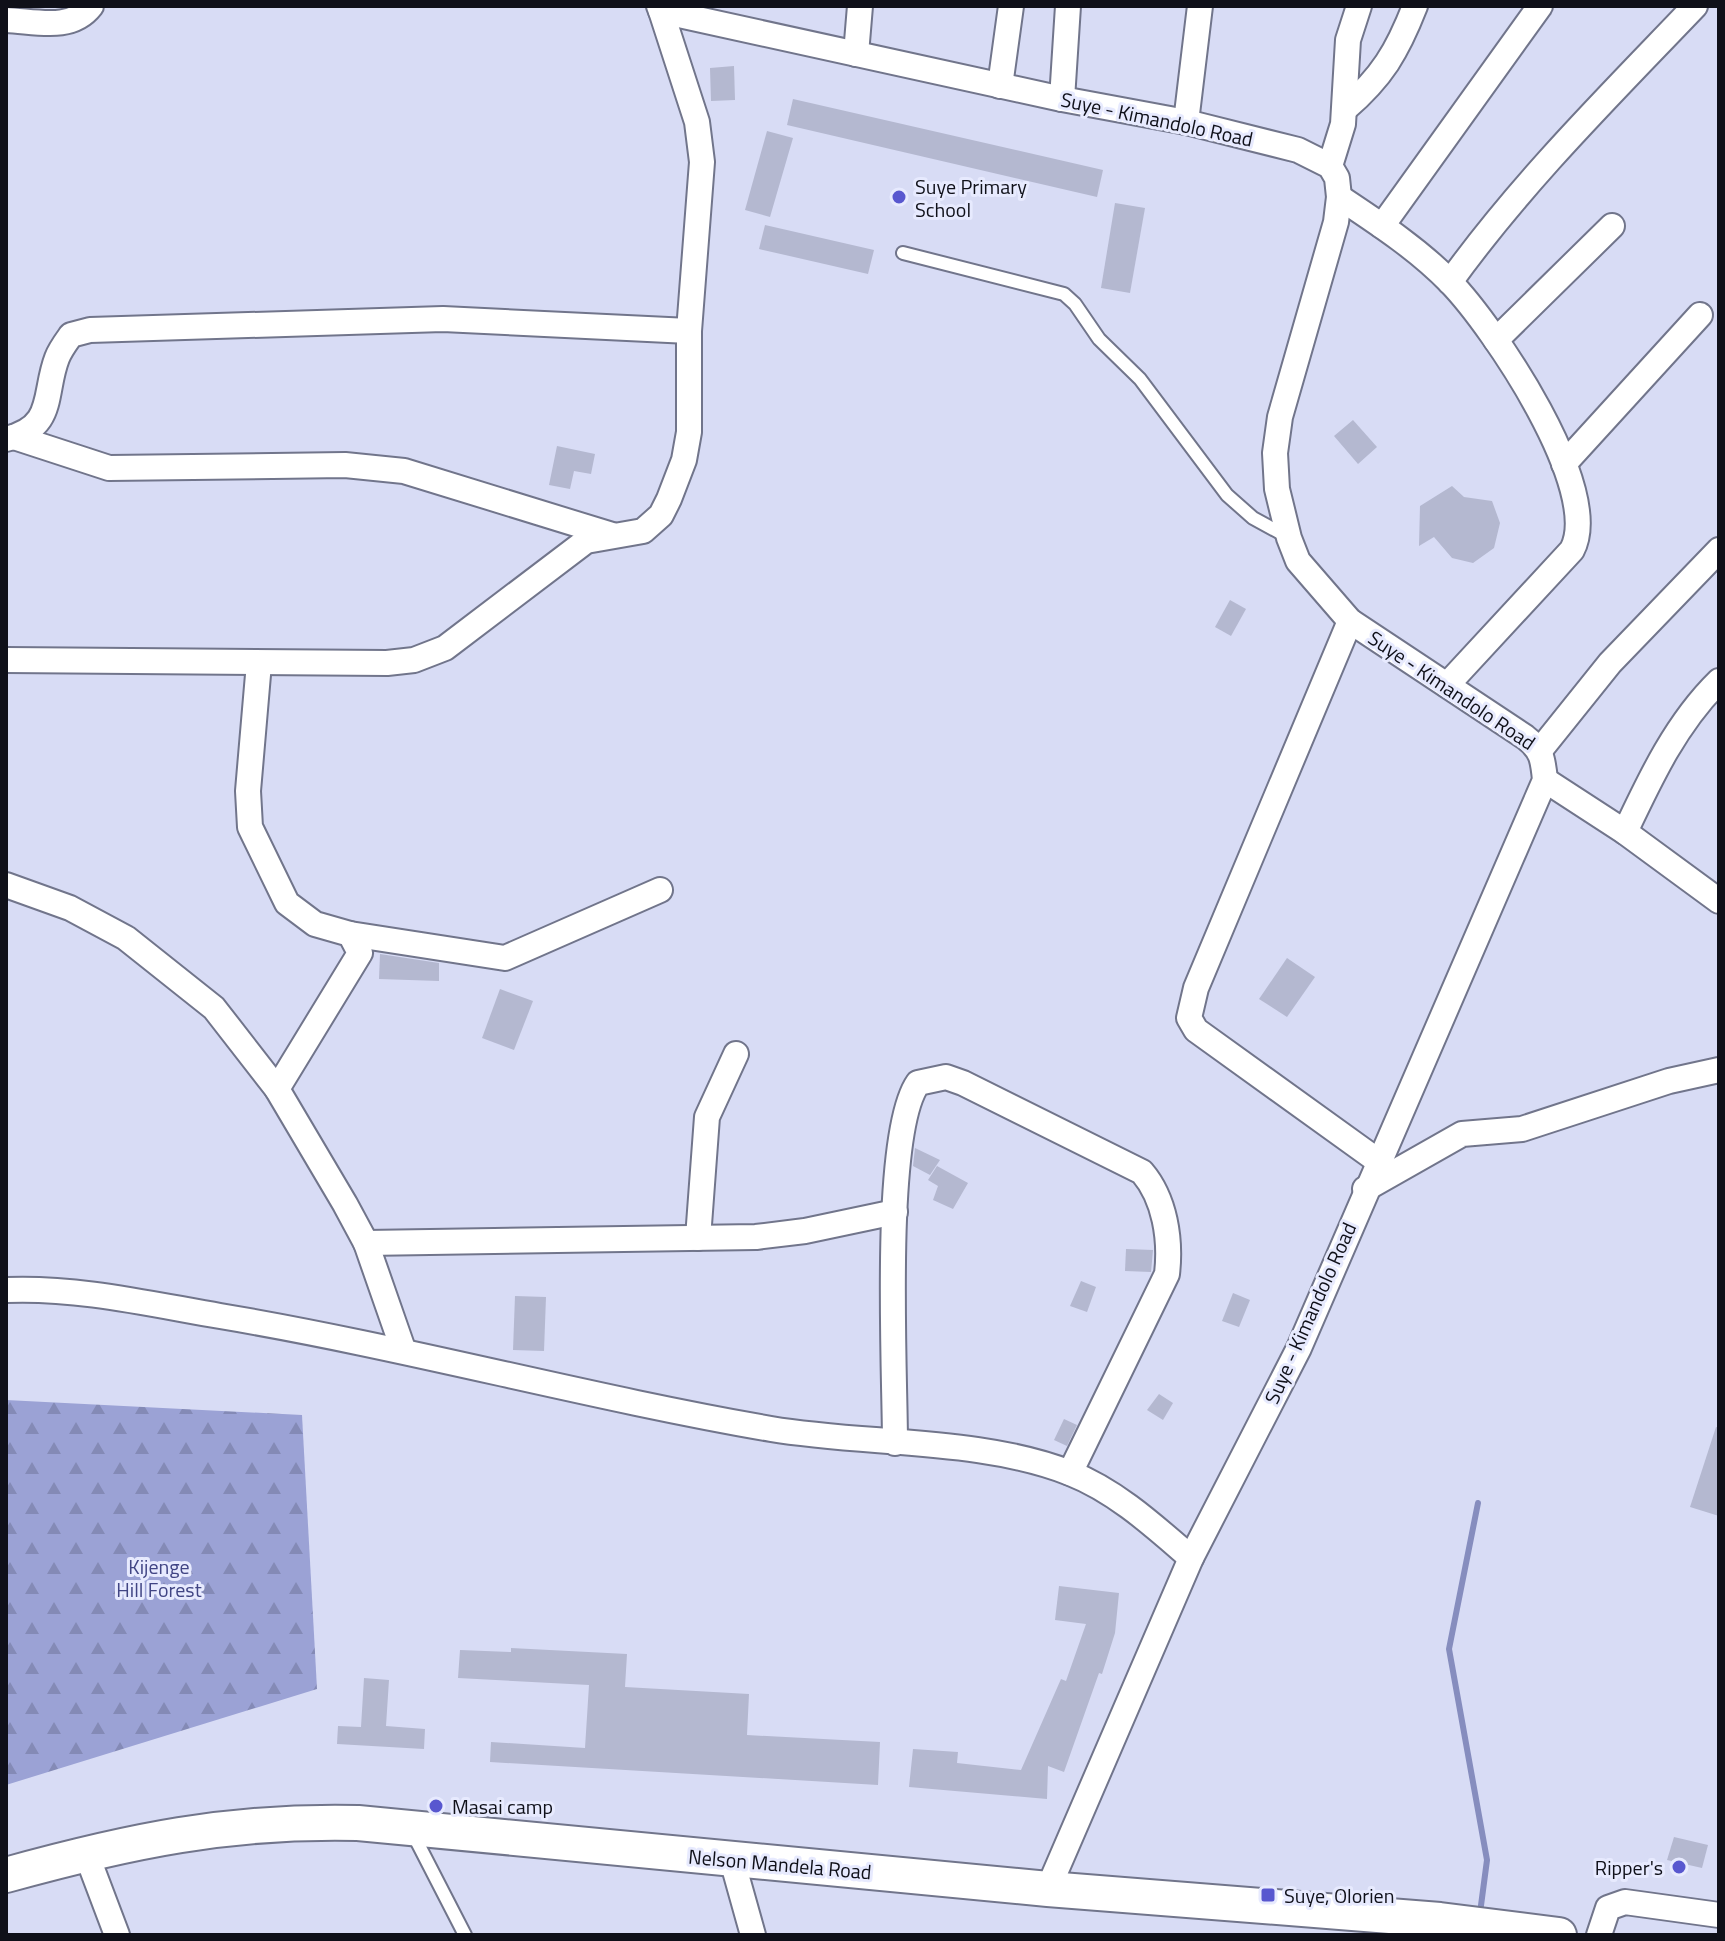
<svg xmlns="http://www.w3.org/2000/svg" width="1725" height="1941" font-family="'Titillium Web',sans-serif">
<defs>
<pattern id="forest-firs" width="22" height="20" patternUnits="userSpaceOnUse" patternTransform="scale(2)"><rect width="22" height="20" fill="#9ba2d5"/><path d="M5 1l3.5 6h-7zM16 11l3.5 6h-7z" fill="#848ab6"/></pattern>
</defs>
<rect width="100%" height="100%" fill="#d8dcf5"/>
<path fill="url(#forest-firs)" d="M6 1400 302 1415 317 1689 6 1785Z"/>
<g fill="none" stroke-linecap="round" stroke-linejoin="round">
<path stroke="#868dbe" stroke-width="6" d="M1478 1503 1449 1649 1487 1860 1480 1913"/>
</g>
<g fill="#b4b8d0">
<path d="M734 66 735 100 711 101 710 68Z"/>
<path d="M793 99 1103 170 1097 197 787 125Z"/>
<path d="M767 131 793 138 770 217 745 210Z"/>
<path d="M1115 203 1145 208 1130 293 1101 288Z"/>
<path d="M765 225 874 250 868 274 759 249Z"/>
<path d="M1353 420 1377 447 1358 464 1334 436Z"/>
<path d="M557 446 595 454 591 474 574 471 570 489 549 485Z"/>
<path d="M1452 486 1464 497 1492 501 1500 523 1494 548 1473 563 1452 558 1434 537 1419 546 1420 506Z"/>
<path d="M1230 600 1246 609 1231 636 1215 627Z"/>
<path d="M380 954 439 963V981L379 979Z"/>
<path d="M1287 958 1315 977 1287 1017 1259 999Z"/>
<path d="M500 989 533 1001 514 1050 482 1038Z"/>
<path d="M915 1148 940 1160 930 1175 913 1166Z"/>
<path d="M937 1166 968 1183 953 1209 933 1200 938 1186 928 1180Z"/>
<path d="M1126 1249 1153 1250 1151 1272 1125 1271Z"/>
<path d="M1081 1281 1096 1287 1087 1312 1070 1306Z"/>
<path d="M1233 1293 1250 1300 1239 1327 1222 1321Z"/>
<path d="M515 1296 546 1297 544 1351 513 1350Z"/>
<path d="M1159 1394 1173 1403 1163 1420 1147 1410Z"/>
<path d="M1064 1419 1077 1425 1067 1446 1054 1440Z"/>
<path d="M1716 1427 1719 1428V1516L1690 1507Z"/>
<path d="M1059 1586 1119 1593 1115 1633 1102 1674 1099 1673 1064 1772 1048 1766 1047 1799 909 1787 913 1749 958 1752 957 1763 1021 1770 1061 1679 1066 1681 1086 1624 1055 1620Z"/>
<path d="M511 1648 627 1654 625 1687 749 1694 747 1735 880 1742 878 1785 490 1762 491 1742 585 1748 589 1685 458 1678 460 1650 511 1652Z"/>
<path d="M364 1678 389 1680 386 1726 425 1729 424 1749 337 1744 338 1726 361 1727Z"/>
<path d="M1674 1837 1708 1845 1702 1868 1667 1860Z"/>
</g>
<g fill="none" stroke-linecap="round" stroke-linejoin="round">
<g stroke="#71758b" stroke-width="16">
<g id="lane">
<path d="M903 253 1064 294 1075 304 1099 339 1140 379 1227 495 1253 518 1288 537"/>
<path d="M412 1832 465 1935"/>
</g>
</g>
<g stroke="#71758b" stroke-width="28">
<g id="street">
<path d="M659 6 661 11 1062 99 1186 122 1298 150 1330 166 1337 178 1339 197 1336 222 1280 417 1275 453 1277 489 1289 538 1298 561 1350 621 1525 737C1542 750 1543 759 1545 780L1299 1348 1191 1558 1048 1889"/>
<path d="M6 20C35 21 71 32 91 6"/>
<path d="M856 54 860 6"/>
<path d="M1000 86 1011 6"/>
<path d="M1062 99 1068 6"/>
<path d="M1345 109C1382 77 1397 52 1415 6"/>
<path d="M1186 122 1200 6"/>
<path d="M1330 166 1343 124 1348 40 1359 6"/>
<path d="M1339 197C1378 223 1418 249 1450 282 1493 326 1604 490 1572 550L1447 685"/>
<path d="M1382 226 1540 6"/>
<path d="M1450 282C1522 182 1610 95 1695 6"/>
<path d="M1496 340 1612 226"/>
<path d="M14 437 109 468 345 465 404 471 612 535"/>
<path d="M6 439C56 427 43 394 57 358 60 350 66 342 71 335L90 330 443 319 689 331"/>
<path d="M1564 464 1700 315"/>
<path d="M1350 621 1196 988 1189 1018 1196 1030 1378 1161"/>
<path d="M6 660 387 663 414 660 445 648 586 541 643 531 661 515 669 499 684 460 689 432V331L702 162 697 122 661 11"/>
<path d="M259 663 248 791 250 827 287 903 315 924 350 934 360 953 277 1089"/>
<path d="M1541 749 1610 663 1719 550"/>
<path d="M1545 780 1625 832 1719 901"/>
<path d="M1625 832C1650 779 1676 723 1719 681"/>
<path d="M6 885 70 908 126 938 214 1008 277 1089 345 1204 366 1243 403 1349"/>
<path d="M350 934 505 958 660 890"/>
<path d="M1365 1189 1462 1134 1522 1129 1669 1081 1719 1070"/>
<path d="M698 1238 707 1117 736 1054"/>
<path d="M366 1243 756 1237 805 1231 895 1212"/>
<path d="M6 1290C78 1287 150 1304 220 1316 405 1347 586 1397 771 1429 866 1445 982 1438 1070 1473 1116 1491 1154 1526 1191 1558"/>
<path d="M895 1443C895 1371 882 1134 918 1083L946 1077 963 1083 1142 1172C1165 1199 1171 1239 1167 1274L1070 1473"/>
<path d="M86 1853 117 1935"/>
<path d="M732 1860 753 1935"/>
<path d="M1599 1935 1608 1908 1625 1902 1719 1915"/>
</g>
</g>
<g stroke="#71758b" stroke-width="38">
<path id="secondary" d="M6 1875C129 1841 229 1820 358 1823L1048 1889 1440 1920 1559 1935"/>
</g>
<use href="#lane" stroke="#fff" stroke-width="12"/>
<use href="#street" stroke="#fff" stroke-width="24"/>
<use href="#secondary" stroke="#fff" stroke-width="34"/>
</g>
<g fill="#5857cf" stroke="#e7eafe" stroke-width="3">
<circle cx="899" cy="197" r="8"/>
<circle cx="436" cy="1806" r="8"/>
<circle cx="1679" cy="1867" r="8"/>
<rect x="1260" y="1887" width="16" height="16" rx="4"/>
</g>
<g text-anchor="middle" dominant-baseline="central" stroke-width="6" stroke-linejoin="round" paint-order="stroke">
<g font-size="20" fill="#0f1019" stroke="#e7eafe">
<text transform="translate(1157 119) rotate(12)">Suye - Kimandolo Road</text>
<text transform="translate(1452 690) rotate(34)">Suye - Kimandolo Road</text>
<text transform="translate(1310 1313) rotate(-66)">Suye - Kimandolo Road</text>
<text transform="translate(780 1864) rotate(5)">Nelson Mandela Road</text>
</g>
<g font-size="20" fill="#0f1019" stroke="#e7eafe" text-anchor="start">
<text x="915" y="186">Suye Primary<tspan x="915" dy="23">School</tspan></text>
<text x="452" y="1806">Masai camp</text>
<text x="1663" y="1867" text-anchor="end">Ripper's</text>
<text x="1284" y="1895">Suye, Olorien</text>
</g>
<g font-size="20" fill="#414584" stroke="#e7eafe">
<text x="159" y="1566">Kijenge<tspan x="159" dy="23">Hill Forest</tspan></text>
</g>
</g>
<rect width="1725" height="1941" fill="none" stroke="#0f1019" stroke-width="16"/>
</svg>
